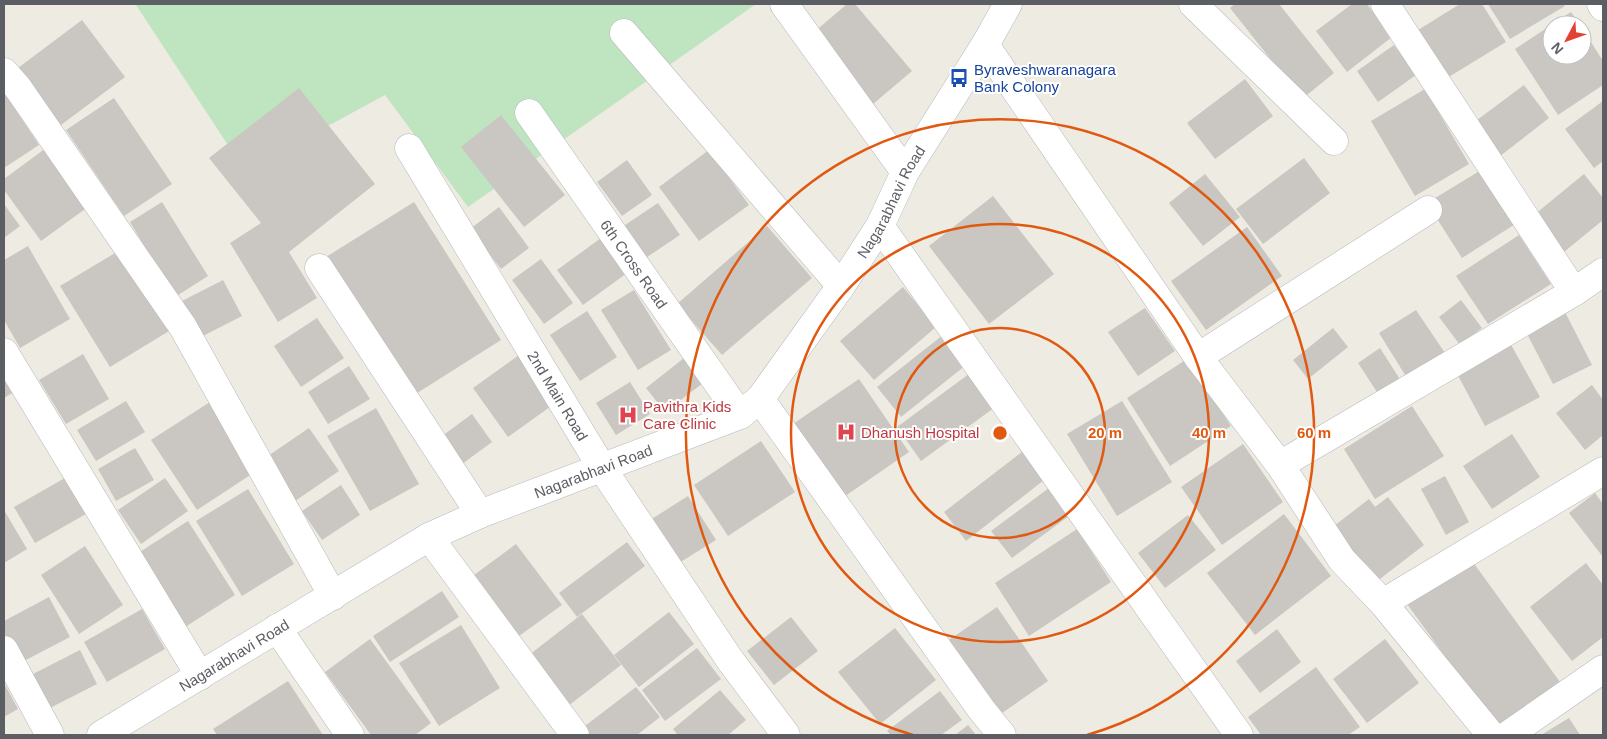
<svg xmlns="http://www.w3.org/2000/svg" width="1607" height="739" font-family="Arial,sans-serif">
<rect width="100%" height="100%" fill="#edebe2"/>
<path fill="#bfe4c0" d="M141 4H756L468 207 385 95 245 171 136 5Z"/>
<g fill="#cac7c2">
<path d="M847 4H855L912 71 873 104 813 33Z"/>
<path d="M1235 4H1279L1334 73 1302 99 1230 8Z"/>
<path d="M1352 4H1367L1392 37 1347 72 1316 31Z"/>
<path d="M1460 4H1482L1506 42 1447 78 1418 30Z"/>
<path d="M1488 4H1563L1565 6 1510 39Z"/>
<path d="M1571 12 1580 25H1552V55H1582V28L1603 61V85L1558 115 1515 49Z"/>
<path d="M82 20 125 77 61 125 18 68Z"/>
<path d="M1394 45 1416 75 1378 102 1357 71Z"/>
<path d="M1245 79 1273 116 1215 159 1187 123Z"/>
<path d="M1524 85 1549 118 1495 160 1469 126Z"/>
<path d="M299 88 375 184 289 252 317 298 278 322 230 243 261 223 209 158Z"/>
<path d="M1425 89 1469 164 1415 196 1371 121Z"/>
<path d="M4 92 39 145 4 168Z"/>
<path d="M114 98 172 184 124 216 66 130Z"/>
<path d="M1603 101V161L1594 168 1565 129Z"/>
<path d="M501 115 565 195 524 227 461 147Z"/>
<path d="M50 145 92 204 41 241 4 190V179Z"/>
<path d="M709 150 749 205 699 241 659 187Z"/>
<path d="M1304 158 1330 193 1263 244 1236 209Z"/>
<path d="M627 160 652 195 622 216 597 182Z"/>
<path d="M1486 167 1520 221 1462 258 1427 203Z"/>
<path d="M1205 174 1240 217 1203 246 1169 203Z"/>
<path d="M1584 174 1603 198V220L1564 252 1534 215Z"/>
<path d="M993 196 1054 274 989 324 929 246Z"/>
<path d="M162 202 208 276 175 297 130 222Z"/>
<path d="M414 202 501 340 414 395 326 257Z"/>
<path d="M658 203 680 235 644 259 622 227Z"/>
<path d="M4 204 20 226 4 238Z"/>
<path d="M499 207 529 248 501 269 470 229Z"/>
<path d="M767 226 812 278 722 355 677 304Z"/>
<path d="M1247 227 1282 276 1206 330 1171 281Z"/>
<path d="M1519 235 1551 284 1488 324 1456 276Z"/>
<path d="M601 238 627 273 583 305 557 270Z"/>
<path d="M28 246 70 319 20 348 4 320V260Z"/>
<path d="M125 247 174 328 110 367 60 286Z"/>
<path d="M541 259 573 303 544 324 512 280Z"/>
<path d="M223 280 242 316 201 337 182 301Z"/>
<path d="M903 287 936 327 874 380 840 341Z"/>
<path d="M634 290 671 350 638 370 601 310Z"/>
<path d="M1461 300 1482 328 1460 345 1439 317Z"/>
<path d="M1145 308 1175 351 1138 376 1108 332Z"/>
<path d="M1416 310 1445 353 1407 378 1379 333Z"/>
<path d="M1564 310 1592 365 1553 384 1525 330Z"/>
<path d="M587 311 617 357 580 381 550 335Z"/>
<path d="M317 318 344 358 301 387 274 346Z"/>
<path d="M1333 328 1348 347 1308 379 1293 360Z"/>
<path d="M943 335 966 365 901 417 877 387Z"/>
<path d="M1509 341 1540 397 1485 426 1455 370Z"/>
<path d="M1380 348 1401 381 1379 395 1358 363Z"/>
<path d="M83 354 109 399 66 424 39 380Z"/>
<path d="M519 355 554 404 508 437 473 388Z"/>
<path d="M684 358 703 383 665 412 646 388Z"/>
<path d="M1187 359 1231 426 1170 466 1127 398Z"/>
<path d="M4 364 19 389 4 398Z"/>
<path d="M349 366 370 399 328 424 308 392Z"/>
<path d="M973 371 998 405 921 461 897 427Z"/>
<path d="M859 379 909 452 841 499 790 426Z"/>
<path d="M630 382 650 414 616 435 596 403Z"/>
<path d="M1592 385 1603 400V435L1585 450 1556 413Z"/>
<path d="M213 400 258 470 197 510 151 440Z"/>
<path d="M126 401 145 432 96 461 77 430Z"/>
<path d="M1122 401 1172 482 1117 516 1067 434Z"/>
<path d="M1412 406 1444 456 1375 499 1344 449Z"/>
<path d="M376 408 419 484 370 511 327 436Z"/>
<path d="M472 414 492 442 458 467 438 439Z"/>
<path d="M309 428 339 471 295 501 265 458Z"/>
<path d="M1512 434 1540 477 1492 509 1463 466Z"/>
<path d="M761 441 795 492 728 536 694 485Z"/>
<path d="M1243 444 1283 502 1222 545 1181 487Z"/>
<path d="M135 448 154 480 116 501 98 469Z"/>
<path d="M1022 452 1044 480 966 541 944 512Z"/>
<path d="M72 474 93 510 35 543 14 507Z"/>
<path d="M1445 476 1469 522 1446 535 1421 489Z"/>
<path d="M165 478 188 511 141 544 118 510Z"/>
<path d="M341 485 360 515 322 540 302 511Z"/>
<path d="M1049 488 1069 516 1012 558 991 531Z"/>
<path d="M248 489 294 564 242 596 196 521Z"/>
<path d="M1595 493 1603 504V557L1569 513Z"/>
<path d="M688 496 716 540 674 566 647 522Z"/>
<path d="M1388 497 1424 545 1376 582 1334 526 1369 499 1375 507Z"/>
<path d="M4 510 27 549 4 563Z"/>
<path d="M1284 514 1331 576 1255 635 1207 573Z"/>
<path d="M1188 515 1216 550 1165 588 1138 553Z"/>
<path d="M188 521 235 595 182 629 135 555Z"/>
<path d="M1077 529 1111 582 1029 636 995 583Z"/>
<path d="M627 542 645 566 577 617 559 593Z"/>
<path d="M516 544 562 605 519 636 474 575Z"/>
<path d="M85 546 123 605 79 634 41 575Z"/>
<path d="M1470 558 1560 682 1497 728 1407 604Z"/>
<path d="M1586 563 1603 585V637L1572 661 1530 607Z"/>
<path d="M442 591 459 617 390 662 373 636Z"/>
<path d="M49 597 70 637 20 663 4 633V621Z"/>
<path d="M997 607 1048 681 995 718 943 644Z"/>
<path d="M142 609 165 649 107 682 84 642Z"/>
<path d="M669 612 694 644 639 687 614 655Z"/>
<path d="M582 614 621 665 568 706 529 655Z"/>
<path d="M791 617 818 651 774 685 747 651Z"/>
<path d="M461 625 500 688 439 726 399 663Z"/>
<path d="M895 628 936 680 880 724 838 672Z"/>
<path d="M1277 629 1301 662 1260 693 1236 661Z"/>
<path d="M370 639 431 723 415 735H371L325 672Z"/>
<path d="M1385 639 1419 683 1367 723 1333 679Z"/>
<path d="M697 648 721 679 665 721 642 690Z"/>
<path d="M80 650 97 684 50 708 33 674Z"/>
<path d="M1316 667 1360 727 1348 735H1261L1248 717Z"/>
<path d="M288 681 323 735H217L213 729Z"/>
<path d="M4 683 18 709 4 717Z"/>
<path d="M636 687 660 717 637 735H586L581 729Z"/>
<path d="M720 690 746 720 728 735H678L673 729Z"/>
<path d="M940 691 962 720 941 735H891L887 731Z"/>
<path d="M1569 718 1580 735H1541Z"/>
<path d="M968 725 976 735H955Z"/>
</g>
<g fill="none" stroke-linecap="round" stroke-linejoin="round">
<g stroke="#b5b8bc" stroke-width="29">
<g id="minor">
<path d="M784 4 905 172"/>
<path d="M1193 4 1334 141"/>
<path d="M1385 4 1574 292"/>
<path d="M1601 4 1603 7"/>
<path d="M624 33 841 286"/>
<path d="M985 45 1198 357 1280 465 1342 560 1383 603 1491 735"/>
<path d="M4 72 18 88 183 327 333 596"/>
<path id="s1" d="M529 113 740 415"/>
<path id="s2" d="M409 148 602 468 730 660 786 735"/>
<path d="M880 226 1239 735"/>
<path d="M319 268 480 514"/>
<path d="M4 352 200 676"/>
<path d="M1198 357 1428 210"/>
<path d="M760 399 981 709 1002 735"/>
<path d="M1280 465 1574 292 1603 272"/>
<path d="M429 537 575 735"/>
<path d="M1383 603 1603 471"/>
<path d="M277 628 350 735"/>
<path d="M4 650 50 735"/>
<path d="M1508 735 1603 669"/>
</g>
</g>
<g stroke="#b6b9be" stroke-width="29">
<g id="secondary">
<path id="s3" d="M101 735 429 537 480 514 740 415 760 399 841 286 880 226 905 172 985 45 1008 4"/>
</g>
</g>
<use href="#minor" stroke="#fff" stroke-width="28"/>
<use href="#secondary" stroke="#fff" stroke-width="28"/>
</g>
<g fill="none" stroke="#e15910" stroke-width="2.5">
<circle cx="1000" cy="433" r="105"/>
<circle cx="1000" cy="433" r="209"/>
<path d="M913 735A314 314 0 1 1 1087 735"/>
</g>
<defs>
<g id="bus-bare" transform="scale(1.5)"><path d="M-5-6H5V4H4V6H2V4H-2V6H-4V4H-5ZM-3.5-4V0h7V-4ZM-3.5 1.2v1.5H-2V1.2ZM2 1.2v1.5H3.5V1.2Z" fill="#1a4fb4" stroke="#fff" stroke-width="2.5" paint-order="stroke"/></g>
<g id="hospital-bare" transform="scale(1.5)"><path d="M-5-5h3v3.5h4V-5h3V5h-3V1.5h-4V5h-3Z" fill="#e0444e" stroke="#fff" stroke-width="2.5" paint-order="stroke"/></g>
</defs>
<g fill-rule="evenodd">
<use href="#bus-bare" x="959" y="78"/>
<use href="#hospital-bare" x="628" y="415"/>
<use href="#hospital-bare" x="846" y="432"/>
</g>
<g text-anchor="middle" dominant-baseline="central" stroke-width="4" stroke-linejoin="round" paint-order="stroke">
<g font-size="15" fill="#164399" stroke="#fff" text-anchor="start">
<text x="974" y="69">Byraveshwaranagara<tspan x="974" dy="17">Bank Colony</tspan></text>
</g>
<g font-size="15" fill="#5b5e63" stroke="#fff">
<text stroke="none"><textPath href="#s3" startOffset="980">Nagarabhavi Road</textPath></text>
<text stroke="none"><textPath href="#s1" startOffset="184">6th Cross Road</textPath></text>
<text stroke="none"><textPath href="#s2" startOffset="289">2nd Main Road</textPath></text>
<text stroke="none"><textPath href="#s3" startOffset="560">Nagarabhavi Road</textPath></text>
<text stroke="none"><textPath href="#s3" startOffset="155">Nagarabhavi Road</textPath></text>
</g>
<g font-size="15" fill="#be3a42" stroke="#fff" text-anchor="start">
<text x="643" y="406">Pavithra Kids<tspan x="643" dy="17">Care Clinic</tspan></text>
<text x="861" y="432">Dhanush Hospital</text>
</g>
</g>
<circle cx="1000" cy="433" r="8" fill="#e15910" stroke="#fff" stroke-width="2.5"/>
<g font-size="15" text-anchor="middle" font-weight="bold" fill="#e15910" stroke="#fff" stroke-width="4" stroke-linejoin="round" paint-order="stroke">
<text x="1105" y="438">20 m</text>
<text x="1209" y="438">40 m</text>
<text x="1314" y="438">60 m</text>
</g>
<rect width="1607" height="739" fill="none" stroke="#5b5e63" stroke-width="10"/>
<g transform="translate(1567 40) rotate(229)"><circle r="24" fill="#ffffff" stroke="#bdbfc1"/>
<path d="M0-4L9 19L0 12L-9 19Z" fill="#e24233"/>
<text y="-8" font-size="14" font-weight="bold" text-anchor="middle" fill="#5b5e63">N</text>
</g>
</svg>
